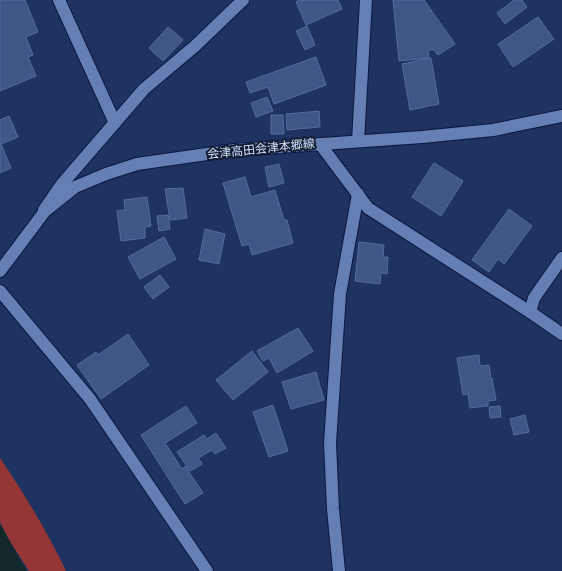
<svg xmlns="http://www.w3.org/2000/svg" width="562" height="571" font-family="'Fira Sans','Noto Sans JP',sans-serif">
<rect width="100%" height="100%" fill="#1e3361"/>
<path fill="#943635" d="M0 458C25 495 47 531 66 571H29L9 540 0 522Z"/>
<path fill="#11292b" d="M0 524 27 571H0Z"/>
<g fill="#3f5687" stroke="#536b9e">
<path d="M0 0H25L38 32 26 37 33 55 28 57 36 76 0 91Z"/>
<path d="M299 0H338L342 9 306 25 296 2Z"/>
<path d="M393 0H424L455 44 438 55 434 50H428L429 58 399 61Z"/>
<path d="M514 0H522L527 7 505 24 497 13Z"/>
<path d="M538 17 554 39 513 67 498 44Z"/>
<path d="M307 26 315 45 305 50 296 31Z"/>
<path d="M168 27 183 40 163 61 149 48Z"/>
<path d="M316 57 326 85 274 104 268 87 250 93 246 82Z"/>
<path d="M431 58 439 104 410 110 402 64Z"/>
<path d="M267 97 273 111 256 117 251 103Z"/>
<path d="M319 111 320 127 287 130 286 114Z"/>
<path d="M271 115H283L284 134H271Z"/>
<path d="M9 116 18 137 1 144 11 168 0 173V120Z"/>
<path d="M434 163 463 181 441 216 412 197Z"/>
<path d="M279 164 284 183 269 187 265 167Z"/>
<path d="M245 177 251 197 275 190 284 220H287L293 243 252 255 249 244 242 246 223 183Z"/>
<path d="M183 188 187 218 170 220 165 189Z"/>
<path d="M147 197 151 226 145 227V238L121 241 117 211 125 210 124 200Z"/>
<path d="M509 209 532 226 504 264 498 259 489 272 472 260Z"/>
<path d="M168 215 170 229 159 231 157 216Z"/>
<path d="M205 229 225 234 219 264 199 260Z"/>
<path d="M164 237 176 259 140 279 128 257Z"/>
<path d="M359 242 384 245 383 257H388L387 274 381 273 380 284 355 281Z"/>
<path d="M160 275 169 287 153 299 144 287Z"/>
<path d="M298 328 313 351 277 373 269 358 263 361 257 351Z"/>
<path d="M128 334 149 365 101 399 77 365 96 352 98 355Z"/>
<path d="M252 351 268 372 233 400 216 380Z"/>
<path d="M479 355 480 366 489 365 491 378H492L496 400 488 401V406L470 408 468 394 463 395 457 358Z"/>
<path d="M316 372 324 400 291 409 282 382Z"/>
<path d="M273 405 288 451 269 457 253 412Z"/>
<path d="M186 406 197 423 165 443 182 469 185 466 203 493 185 504 141 435Z"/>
<path d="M500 406 501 417 490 418 489 407Z"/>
<path d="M525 415 529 432 514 435 510 419Z"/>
<path d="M216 433 226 448 215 454 212 450 198 458 202 464 190 471 177 452 204 435 207 439Z"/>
</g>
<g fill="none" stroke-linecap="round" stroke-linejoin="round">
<g stroke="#081845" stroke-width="14">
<g id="street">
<path d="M59 0 115 123"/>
<path d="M358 141 366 0"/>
<path d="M320 144 368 208 530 312"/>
<path d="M44 210 62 184 144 89 195 46 243 0"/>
<path d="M562 258 534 298 530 312 562 334"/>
<path d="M0 291 90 399 207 571"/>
<path d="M339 571 333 509 330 443 340 294 358 194"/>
</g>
</g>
<g stroke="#081845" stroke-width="14">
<path id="secondary" d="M0 271 45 211 75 187 106 174 137 164 235 150 422 137 493 130 562 116"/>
</g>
<use href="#street" stroke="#657eb3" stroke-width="12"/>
<use href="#secondary" stroke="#657eb3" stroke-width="12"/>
</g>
<g text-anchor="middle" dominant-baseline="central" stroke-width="4" stroke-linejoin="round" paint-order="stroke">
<g font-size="12" fill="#d2e1fe" stroke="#131c31">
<text transform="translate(261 149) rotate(-6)">会津高田会津本郷線</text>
</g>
</g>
</svg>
